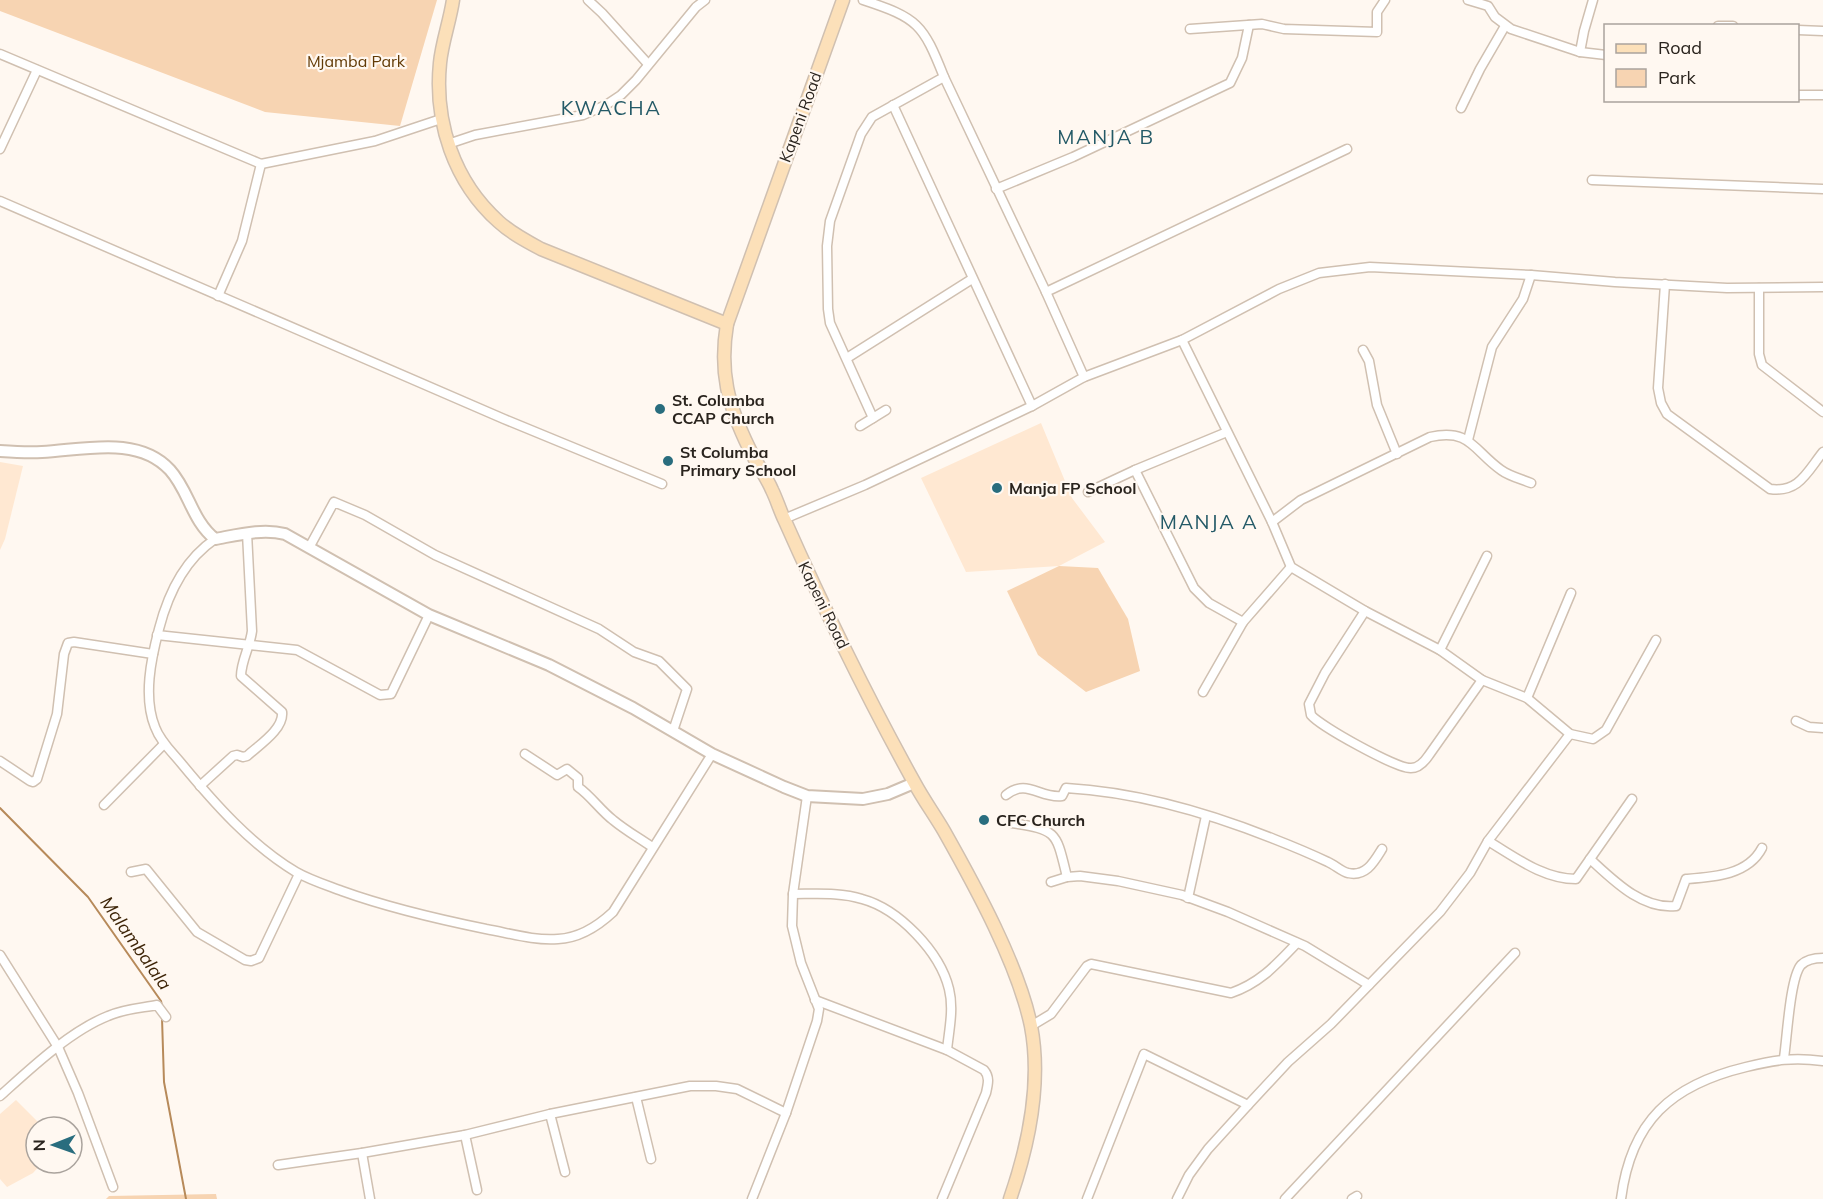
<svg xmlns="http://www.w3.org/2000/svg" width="1823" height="1199" font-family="Mulish,sans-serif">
<rect width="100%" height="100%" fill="#fff8f1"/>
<g fill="#ffe8d2">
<path d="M1041 423 1072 498 1105 542 1059 566 966 572 921 478Z"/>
<path d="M0 462 23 466 5 539 0 550Z"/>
<path d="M16 1100 43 1127H36V1163H42L33 1173 7 1187 0 1179V1114Z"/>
</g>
<g fill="#f7d4b2">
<path d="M0 0H437L400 126 265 112 0 11Z"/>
<path d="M1059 566 1098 568 1128 619 1140 671 1086 692 1038 655 1007 591Z"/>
<path d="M216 1194 217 1199H106L109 1196Z"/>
</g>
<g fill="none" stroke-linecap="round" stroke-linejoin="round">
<g stroke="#b78a5a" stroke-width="2">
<path d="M0 808 88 897 161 1001 162 1006"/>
<path d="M162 1018 164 1082 186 1199"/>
</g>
<g stroke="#d0c0b1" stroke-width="11">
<g id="minor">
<path d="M588 0 602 13 648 64"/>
<path d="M863 0C918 18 923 24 944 77L1046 292 1084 377"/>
<path d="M1468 0 1488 6 1495 17 1511 29 1580 52 1606 55"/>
<path d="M1718 26H1733"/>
<path d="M1190 29 1262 24 1284 29 1377 32V12L1385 0"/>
<path d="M1798 30 1823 31"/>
<path d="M1580 52 1584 31 1593 0"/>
<path d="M0 54 261 164 375 141 441 119"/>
<path d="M1798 95H1823"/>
<path d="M893 105 1032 406"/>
<path d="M1461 108 1480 69 1505 26"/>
<path d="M448 144 475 135 583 115 606 105 621 95 636 80 696 7 705 0"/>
<path d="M0 149 37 70"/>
<path d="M1592 180 1823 189"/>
<path d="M996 189 1073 157 1230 83 1242 58 1249 25"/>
<path d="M0 201 504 419 662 484"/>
<path d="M1665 284 1658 388 1661 403 1667 414 1770 489C1799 493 1807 472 1823 452"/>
<path d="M1759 288V354L1762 365 1823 412"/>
<path d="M1046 292 1347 149"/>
<path d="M218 296 242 241 261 164"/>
<path d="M1182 340 1272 522 1291 567 1365 611 1440 650 1482 680 1527 698 1570 734 1593 739 1606 730 1656 640"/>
<path d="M1363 350 1369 361 1377 405 1397 454"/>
<path d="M847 358 972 279"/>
<path d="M873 418 830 323 828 309 827 246 830 221 861 134 872 117 944 77"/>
<path d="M860 426 886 410"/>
<path d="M1468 440 1492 347 1523 299 1531 275"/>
<path d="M1135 470 1194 588 1209 603 1243 622"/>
<path d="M1088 492 1135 470 1227 432"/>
<path d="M784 519 865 485 1032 406 1084 377 1182 340 1279 289 1319 273 1370 267 1531 275 1615 282 1727 288 1823 287"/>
<path d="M1272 522 1301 500 1430 437C1470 428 1473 450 1501 470 1509 476 1521 479 1531 483"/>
<path d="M215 539C184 560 168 594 159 629 151 659 143 697 155 727 160 741 172 752 181 763 214 803 251 845 296 872 310 880 326 885 342 891 389 908 437 919 486 929 509 933 534 941 558 939 580 938 598 926 613 912L712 754"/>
<path d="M310 546 334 502 365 515 435 555 599 629 634 652 659 661 687 689 673 731"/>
<path d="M1365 611 1325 673 1309 704 1311 715C1320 726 1397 769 1411 768 1419 768 1425 761 1429 755L1482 680"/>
<path d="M157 635 297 650 380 695 391 694 429 615"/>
<path d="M1440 650 1487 556"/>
<path d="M1203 692 1243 622 1291 567"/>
<path d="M1527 698 1571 593"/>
<path d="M1796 721 1809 727 1823 728"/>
<path d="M525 754 557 775 567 769 578 778V787C591 796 600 810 613 820 625 830 639 838 652 847"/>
<path d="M0 761 30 781 33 782 37 779 57 714 64 654 68 643 74 642 153 654"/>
<path d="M200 786 233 756 237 755 243 757 247 756C259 745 284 729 282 712L241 676C241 661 250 647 252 631L247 533"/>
<path d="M1006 795C1027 778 1040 799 1062 796L1066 788C1136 792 1209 813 1274 839 1292 846 1311 854 1328 862 1335 865 1342 872 1348 873 1366 877 1374 862 1382 849"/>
<path d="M104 805 164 744"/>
<path d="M1012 823C1058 830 1056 832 1067 877"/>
<path d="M1488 841C1515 857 1543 879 1576 879L1632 799"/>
<path d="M1590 859C1613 880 1642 910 1676 906L1686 879C1714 877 1748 875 1762 848"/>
<path d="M131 872 146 869 197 932 245 960 251 961 259 958 299 874"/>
<path d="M1051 882 1067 877 1080 876 1118 881 1182 895 1228 912 1305 946 1369 985"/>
<path d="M793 894C815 894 841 892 862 899 899 909 940 952 949 989 954 1009 949 1030 947 1050"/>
<path d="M1188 898 1206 816"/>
<path d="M0 955 58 1047 78 1093 113 1187"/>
<path d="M815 1000 947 1050 984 1070C990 1077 988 1084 986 1093L942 1199"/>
<path d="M1031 1026 1051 1014 1087 966 1091 964 1231 993C1260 983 1276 965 1297 943"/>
<path d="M1784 1058C1787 1038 1790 978 1801 965 1807 959 1815 958 1823 958"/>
<path d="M0 1096C30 1069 70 1031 108 1016 123 1009 141 1008 157 1005L166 1017"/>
<path d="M636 1097 651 1159"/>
<path d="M550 1114 565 1172"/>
<path d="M465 1135 477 1190"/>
<path d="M362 1153 370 1199"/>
<path d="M278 1165 362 1153 465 1135 550 1114 690 1086H716L737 1089 786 1113"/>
<path d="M752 1199 786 1113 817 1021 819 1009 801 963 792 926 793 894 807 796"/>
<path d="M1087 1199 1144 1054 1248 1105"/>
<path d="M1177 1199 1189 1175 1208 1149 1248 1105 1288 1062 1331 1024 1440 912 1470 873 1488 841 1570 734"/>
<path d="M1285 1199 1515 953"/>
<path d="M1352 1199 1357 1196"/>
<path d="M1621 1199C1631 1121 1671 1085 1746 1067 1775 1060 1793 1057 1823 1061"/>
</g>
</g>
<g stroke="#d0c0b1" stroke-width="14">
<path id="tertiary" d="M0 451C14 452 28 453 42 452 83 450 138 435 170 470 189 491 192 521 215 539 237 535 263 528 285 534L429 615 549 665 633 708 712 754 784 787 807 796 863 799 888 794 914 783"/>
</g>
<g stroke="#d0c0b1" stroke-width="15">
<g id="secondary">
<path d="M453 0C450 21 442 42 440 63 434 122 454 182 499 222 511 233 526 241 541 249L727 324"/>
<path d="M843 0 727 324C719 372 728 405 749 448 756 463 766 476 772 490 777 500 780 511 785 521 824 609 867 697 914 782 923 799 934 814 944 831 975 886 1018 964 1031 1026 1042 1084 1029 1144 1010 1199"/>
</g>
</g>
<use href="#minor" stroke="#fff" stroke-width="8"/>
<use href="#tertiary" stroke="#fff" stroke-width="10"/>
<use href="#secondary" stroke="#fce0b9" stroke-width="12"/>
</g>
<g fill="#296d7e" stroke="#fff8f1" stroke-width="2">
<circle cx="660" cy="409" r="6"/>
<circle cx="668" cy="461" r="6"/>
<circle cx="997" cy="488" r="6"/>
<circle cx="984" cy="820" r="6"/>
</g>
<g text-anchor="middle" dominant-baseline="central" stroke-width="4.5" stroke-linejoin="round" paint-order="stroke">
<g font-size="16" fill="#623a05" stroke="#fff8f1">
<text x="356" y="61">Mjamba Park</text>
</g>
<g font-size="16" fill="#2a241e" stroke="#fff8f1">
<text transform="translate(800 117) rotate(-70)">Kapeni Road</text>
<text transform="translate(824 605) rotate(64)">Kapeni Road</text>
</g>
<g font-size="16" font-weight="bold" fill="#2a241e" stroke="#fff8f1" text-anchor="start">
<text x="672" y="400">St. Columba<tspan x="672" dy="18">CCAP Church</tspan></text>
<text x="680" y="452">St Columba<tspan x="680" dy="18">Primary School</tspan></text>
<text x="1009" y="488">Manja FP School</text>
<text x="996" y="820">CFC Church</text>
</g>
<g font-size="18" font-style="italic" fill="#3e2508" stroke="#fff8f1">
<text transform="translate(136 943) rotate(55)">Malambalala</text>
</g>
<g font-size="20" letter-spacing="1.5" fill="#245a67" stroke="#fff8f1">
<text x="611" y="107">KWACHA</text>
<text x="1106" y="136">MANJA B</text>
<text x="1209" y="521">MANJA A</text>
</g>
</g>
<rect x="1604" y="24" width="195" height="78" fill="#fff8f1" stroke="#aaa39d" stroke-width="1.5"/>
<rect x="1616" y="44" width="30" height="9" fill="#fce0b9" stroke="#aaa39d" stroke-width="1.5"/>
<text x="1658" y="54" font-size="18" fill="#2a241e">Road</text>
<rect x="1616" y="69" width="30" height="18" fill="#f7d4b2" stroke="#aaa39d" stroke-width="1.5"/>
<text x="1658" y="84" font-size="18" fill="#2a241e">Park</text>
<g transform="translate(54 1145) rotate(269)"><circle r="28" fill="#fff8f1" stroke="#aaa39d" stroke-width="1.5"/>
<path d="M0-4.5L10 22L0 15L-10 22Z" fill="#296d7e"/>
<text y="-9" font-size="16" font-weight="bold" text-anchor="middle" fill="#2a241e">N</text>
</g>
</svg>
